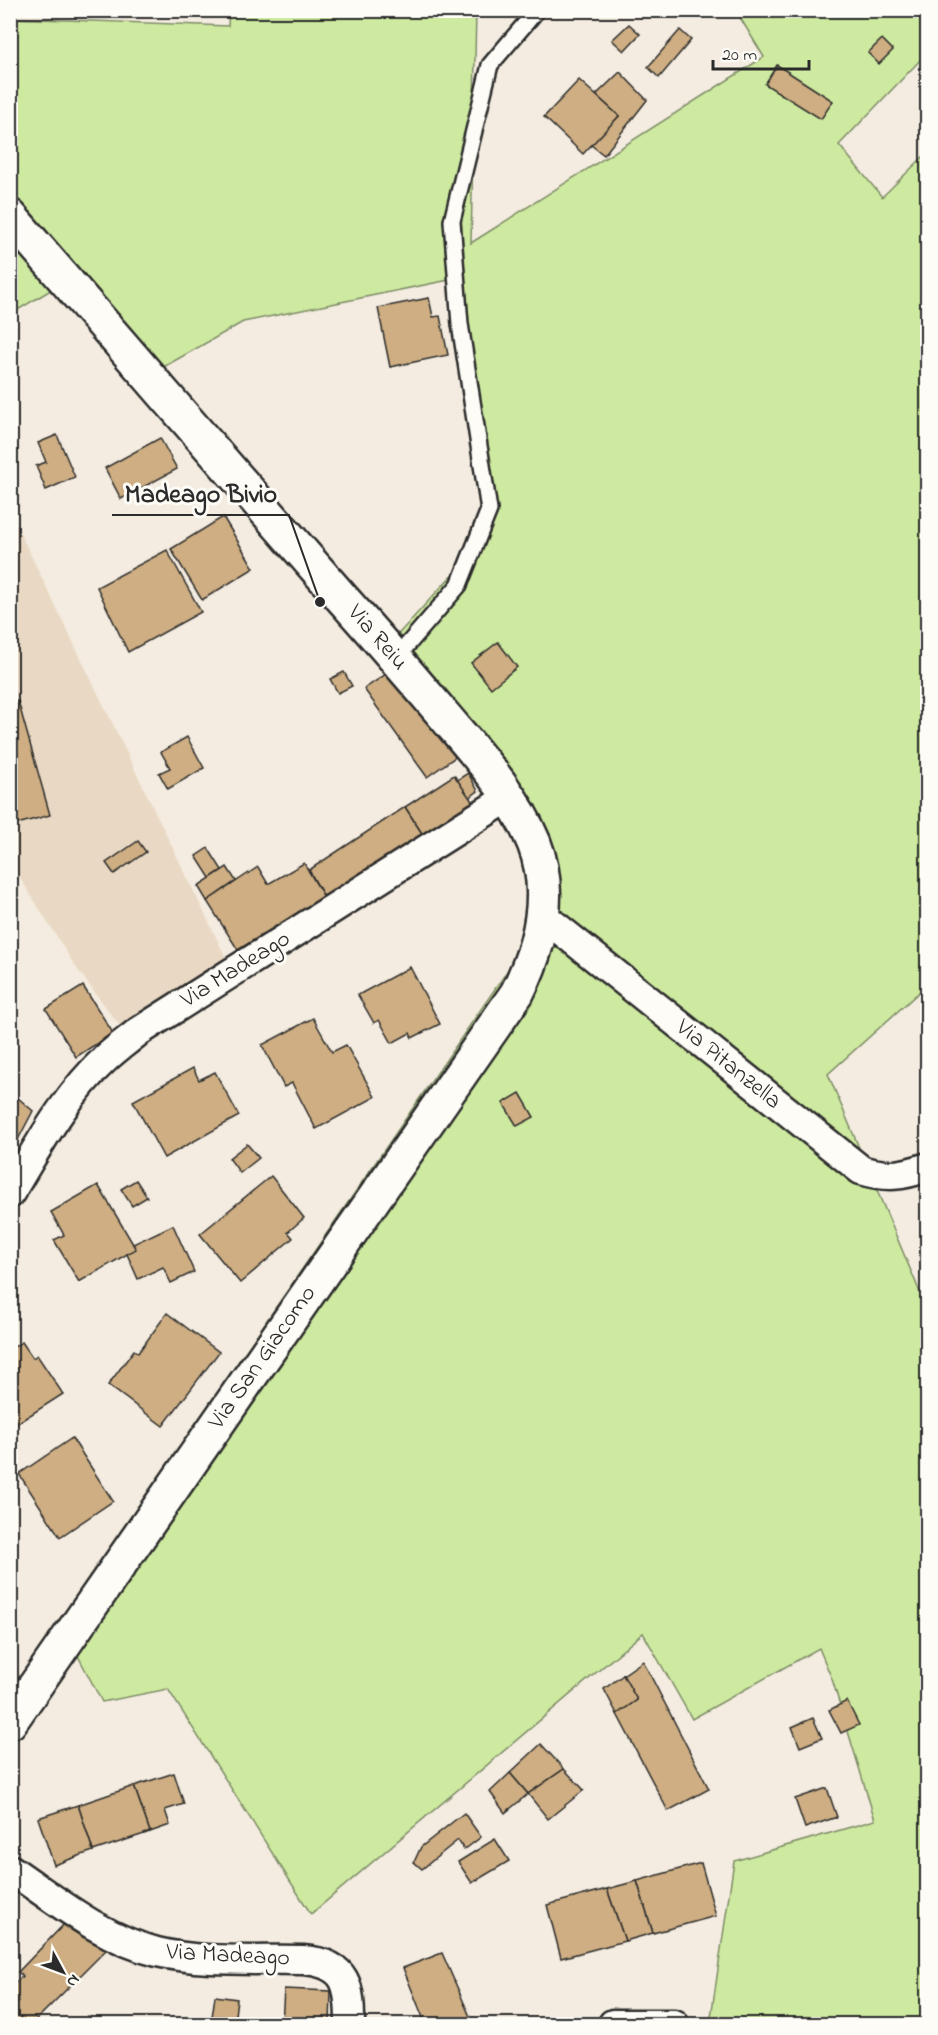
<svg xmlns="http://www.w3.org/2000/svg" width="938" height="2035" font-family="'Indie Flower',sans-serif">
<rect width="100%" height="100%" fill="#f4ece0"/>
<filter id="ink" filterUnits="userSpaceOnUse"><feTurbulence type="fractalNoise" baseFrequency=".0167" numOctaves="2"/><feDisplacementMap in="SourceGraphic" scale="12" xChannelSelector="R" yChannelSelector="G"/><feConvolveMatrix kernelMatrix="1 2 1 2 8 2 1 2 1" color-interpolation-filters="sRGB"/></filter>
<g filter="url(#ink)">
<path fill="#e9d9c4" d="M10 512 230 966 122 1029 75 966 15 870 11 872Z"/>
<path fill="#ceeaa0" stroke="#7c8a66" stroke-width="1.5" d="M229 11H476L471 243 764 57 736 11H927V53L839 145 882 197 927 153V985L828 1074 927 1309V2024H710L734 1861 875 1820 832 1679 819 1648 692 1719 643 1633 311 1914 168 1689 102 1702 60 1621 521 951 536 889 523 836 381 653 454 573 482 506 449 280 243 322 137 382 54 288 11 314V18L228 26Z"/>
<g fill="#ceae82" stroke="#2b2b2b" stroke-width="1.5">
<path d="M629 24 640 34 624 51 612 40Z"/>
<path d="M680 30 691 40 659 78 648 67Z"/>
<path d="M882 39 893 50 879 64 868 53Z"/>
<path d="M777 65 833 101 821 119 765 84Z"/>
<path d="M620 72 647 100 604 155 591 145 619 116 596 95Z"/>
<path d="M579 80 619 116 583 154 544 117Z"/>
<path d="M429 298 433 317 440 316 448 355 390 367 378 308Z"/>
<path d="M57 435 75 477 46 490 36 466 46 462 38 443Z"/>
<path d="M160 438 177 469 121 499 105 468Z"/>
<path d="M223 517 254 568 202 600 171 549Z"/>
<path d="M167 550 201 612 128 652 97 587Z"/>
<path d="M498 642 517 667 491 688 471 663Z"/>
<path d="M398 666 461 753 427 777 364 689Z"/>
<path d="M344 672 352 686 338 693 330 679Z"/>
<path d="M18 701 50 815 10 826V703Z"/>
<path d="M187 737 204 768 168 789 159 773 170 768 161 752Z"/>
<path d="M468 773 478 791 469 798 457 780Z"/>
<path d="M454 775 474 804 423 835 405 807Z"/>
<path d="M405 807 423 835 324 897 309 870Z"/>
<path d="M138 841 146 852 114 874 106 863Z"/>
<path d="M208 848 222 870 210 878 196 856Z"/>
<path d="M304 863 324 897 238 950 207 901 258 867 268 884Z"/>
<path d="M227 867 236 881 207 901 198 886Z"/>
<path d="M410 967 440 1024 412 1038 410 1033 392 1043 379 1020 374 1023 358 995Z"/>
<path d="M83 986 113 1033 76 1057 46 1009Z"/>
<path d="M313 1018 332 1052 346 1045 375 1097 316 1129 292 1083 284 1087 262 1045Z"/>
<path d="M193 1068 199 1080 215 1072 239 1116 164 1158 133 1101Z"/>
<path d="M10 1091 33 1111 10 1155Z"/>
<path d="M520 1093 534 1117 517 1126 503 1103Z"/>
<path d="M247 1144 259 1158 240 1173 229 1158Z"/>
<path d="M271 1176 304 1218 288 1232 293 1238 240 1283 200 1234Z"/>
<path d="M136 1180 147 1197 132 1206 121 1189Z"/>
<path d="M98 1185 136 1249 79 1282 54 1240 64 1235 51 1212Z"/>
<path d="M173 1225 194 1272 171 1283 163 1267 138 1279 127 1254 136 1249 133 1244Z"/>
<path d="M167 1313 219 1352 163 1426 108 1385 134 1350 138 1353Z"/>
<path d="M22 1342 33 1358 37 1355 63 1394 10 1428V1349Z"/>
<path d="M72 1438 113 1501 60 1537 19 1474Z"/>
<path d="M643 1661 709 1789 668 1811 617 1714 637 1700 623 1675Z"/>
<path d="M623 1675 637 1700 617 1714 604 1689Z"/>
<path d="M847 1701 859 1725 841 1733 829 1710Z"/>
<path d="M813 1718 822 1738 800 1747 792 1727Z"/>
<path d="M541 1744 564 1769 528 1794 510 1773Z"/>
<path d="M564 1769 584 1790 548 1819 528 1794Z"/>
<path d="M174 1773 184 1804 165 1810 170 1825 150 1832 134 1786Z"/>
<path d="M510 1773 528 1794 505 1813 490 1792Z"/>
<path d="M134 1786 150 1832 93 1851 78 1805Z"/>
<path d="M827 1788 837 1817 805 1828 795 1799Z"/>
<path d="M78 1805 93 1851 54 1865 38 1818Z"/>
<path d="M464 1813 481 1837 464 1850 458 1840 422 1869 414 1862 421 1847Z"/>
<path d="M495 1839 509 1861 472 1883 458 1862Z"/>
<path d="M701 1863 716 1916 653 1933 637 1881Z"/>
<path d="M637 1881 653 1933 625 1941 607 1889Z"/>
<path d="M607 1889 625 1941 561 1958 547 1905Z"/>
<path d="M70 1918 112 1944 32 2024H13L10 2023V1987L23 1976 18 1972Z"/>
<path d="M442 1953 472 2021 424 2020 403 1968Z"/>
<path d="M284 1989 331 1991 330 2024H282Z"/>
<path d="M215 1996 237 1999 234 2024H211Z"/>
</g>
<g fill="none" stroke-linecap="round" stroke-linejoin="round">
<g stroke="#2b2b2b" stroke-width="20">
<path id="lane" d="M396 658 459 585 489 510 460 324 452 221 490 65 537 10"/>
</g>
<g stroke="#2b2b2b" stroke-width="33">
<g id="street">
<path d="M543 916 861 1170C888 1178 901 1176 928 1167"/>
<path d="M10 1193C38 1147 65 1096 105 1059 115 1049 127 1041 138 1032L509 797"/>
<path d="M10 1869C56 1900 103 1939 157 1952 201 1963 257 1959 303 1960 348 1963 350 1987 350 2024"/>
<path d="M613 2024H674"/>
</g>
</g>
<g stroke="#2b2b2b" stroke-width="38">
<path id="secondary" d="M10 216C120 343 230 471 341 597 377 637 412 678 447 719 480 758 514 795 534 843 554 894 540 947 517 993L10 1722"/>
</g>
<use href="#lane" stroke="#fdfcf7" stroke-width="15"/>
<use href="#street" stroke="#fdfcf7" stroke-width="28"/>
<use href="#secondary" stroke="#fdfcf7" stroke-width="33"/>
</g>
</g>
<g text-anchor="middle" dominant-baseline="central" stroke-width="6" stroke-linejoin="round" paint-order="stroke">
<g font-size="24" fill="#2b2b2b" stroke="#fdfcf7">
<text transform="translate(377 638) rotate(49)">Via Reiu</text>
<text transform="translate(236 970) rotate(-32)">Via Madeago</text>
<text transform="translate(728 1065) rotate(39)">Via Pitanzella</text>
<text transform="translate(263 1358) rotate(-55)">Via San Giacomo</text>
<text transform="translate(228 1956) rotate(3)">Via Madeago</text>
</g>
</g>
<path fill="none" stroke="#2b2b2b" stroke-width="2" d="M320 602L289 515H112"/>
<circle fill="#2b2b2b" stroke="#fdfcf7" stroke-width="2" cx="320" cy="602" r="6"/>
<g font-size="26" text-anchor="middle" font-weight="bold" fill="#2b2b2b" stroke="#fdfcf7" stroke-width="6" stroke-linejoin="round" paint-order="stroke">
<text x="201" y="502">Madeago Bivio</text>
</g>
<rect width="938" height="2035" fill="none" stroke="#fdfcf7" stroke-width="36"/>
<rect x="18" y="18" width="902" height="1999" fill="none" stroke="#2b2b2b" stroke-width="2" filter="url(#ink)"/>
<g transform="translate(63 1972) rotate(131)" stroke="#fdfcf7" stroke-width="4.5" paint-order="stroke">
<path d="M0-4.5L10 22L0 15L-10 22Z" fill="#2b2b2b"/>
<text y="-9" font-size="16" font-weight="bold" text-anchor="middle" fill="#2b2b2b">N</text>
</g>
<path d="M713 60v9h96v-9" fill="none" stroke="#2b2b2b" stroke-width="3"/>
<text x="722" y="60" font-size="18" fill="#2b2b2b" stroke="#fdfcf7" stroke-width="4.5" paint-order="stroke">20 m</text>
</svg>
